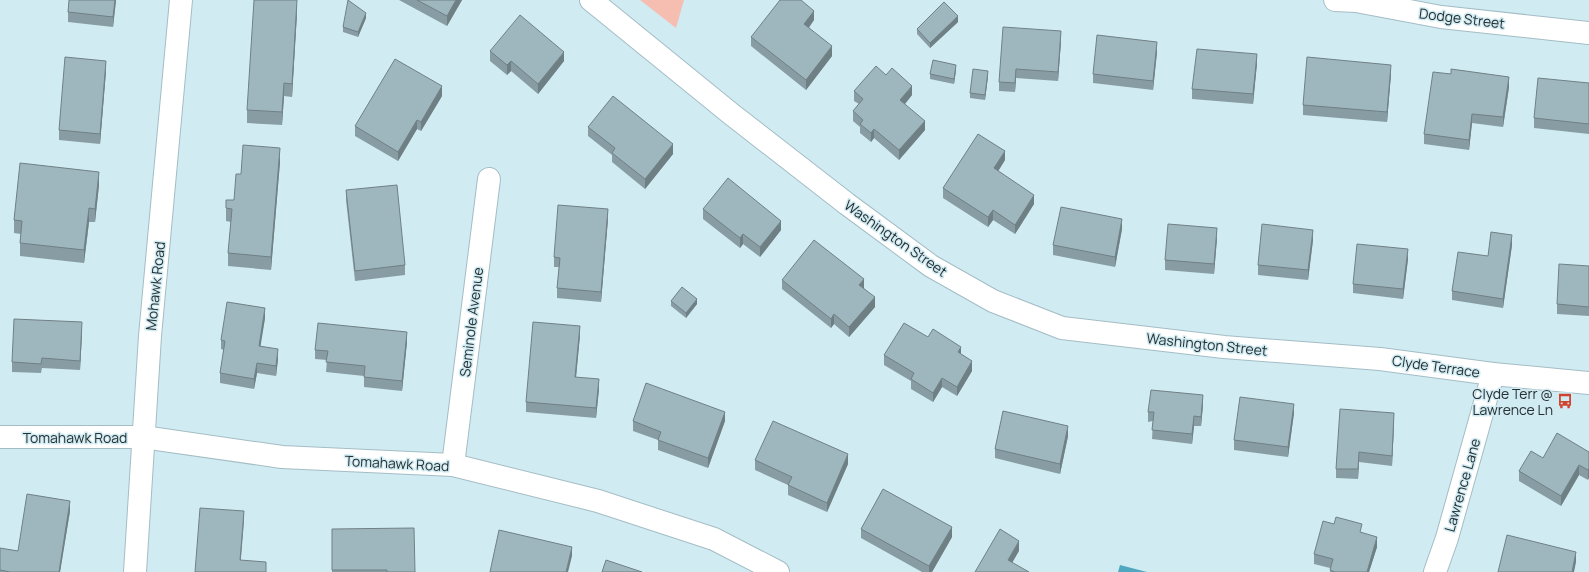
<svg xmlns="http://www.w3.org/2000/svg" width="1589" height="572" font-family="Manrope,sans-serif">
<rect width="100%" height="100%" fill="#d1ebf3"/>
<path fill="#f6bdb1" d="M640 0H684L676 28Z"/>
<path fill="#50a8c0" d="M1120 565 1147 572H1118Z"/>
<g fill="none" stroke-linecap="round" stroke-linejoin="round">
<g stroke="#a4bdc5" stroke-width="24">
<g id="street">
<path d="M1335 0 1356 1 1441 17 1589 33"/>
<path d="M0 437H143L282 457 453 465 598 501 714 539 778 572"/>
<path d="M453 465 489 179"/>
<path d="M1435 572 1447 538 1493 374"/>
</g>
</g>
<g stroke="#a4bdc5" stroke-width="24">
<g id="secondary">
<path d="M591 0 730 113 847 204 931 266 993 301 1062 328 1224 347 1380 359 1493 374 1589 383"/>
<path d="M135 572 150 336 181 0"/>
</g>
</g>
<use href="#street" stroke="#fff" stroke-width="22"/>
<use href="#secondary" stroke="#fff" stroke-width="22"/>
</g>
<g fill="#889da3">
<path d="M116 0 113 27 68 22V12Z"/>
<path d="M399 0H462L447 26Z"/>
<path d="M297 13 292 97 284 96 282 125 247 123V110Z"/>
<path d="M366 18 358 37 343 32V27Z"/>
<path d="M814 20 809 28 832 56 806 90 751 46V37Z"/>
<path d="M958 22 930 48 917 34V29Z"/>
<path d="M1061 31V41L1058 81 1016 78 1015 92 999 91V82Z"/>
<path d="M490 51 564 61 538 94 511 71 507 75 490 61Z"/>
<path d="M1157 52 1153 90 1093 83V74Z"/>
<path d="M1257 63 1253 104 1192 99V89Z"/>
<path d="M956 70 954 84 930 79V74Z"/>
<path d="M106 71 100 144 59 140V130Z"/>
<path d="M1391 74 1387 122 1303 115V105Z"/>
<path d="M988 76 985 100 970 98V93Z"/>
<path d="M1589 83V134L1534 128V118Z"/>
<path d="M1509 87 1503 127 1472 123 1469 150 1424 144V134Z"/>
<path d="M854 91 912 95 905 104 925 130 899 160 874 138 871 142 860 133V127L853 121V111L859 104 854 101Z"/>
<path d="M442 96 421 131 417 129 398 161 355 136V126Z"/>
<path d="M588 127 673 154 645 189 612 162V155L588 136Z"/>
<path d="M1005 160 998 171 1034 204 1015 234 993 220 988 227 943 198V188Z"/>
<path d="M280 162 271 270 228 266V253L231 222 226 221V208L234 200 241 174Z"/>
<path d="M99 185 95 222H89L84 263 20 256V243L21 234 14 233V220Z"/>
<path d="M346 190 405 265V275L355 281 346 200Z"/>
<path d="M703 209 781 230 760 257 743 244 740 248 703 219Z"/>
<path d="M608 219 601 302 557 298V288L559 267H554V257Z"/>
<path d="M1122 229 1115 267 1053 255V245Z"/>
<path d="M1217 238 1214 274 1165 270V260Z"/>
<path d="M1313 240 1308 280 1258 275V265Z"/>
<path d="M1512 245 1503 308 1452 300V291L1488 256Z"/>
<path d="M1408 259 1403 299 1353 293V284Z"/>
<path d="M1589 266V316L1557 314V304Z"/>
<path d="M782 280 864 288 875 307 849 337 834 324 831 328 782 289Z"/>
<path d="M671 301 697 304 686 318 671 306Z"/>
<path d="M265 318 260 346 278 359 276 376 257 373 254 389 220 383V373L224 350 221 349V340Z"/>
<path d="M82 332 80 370 42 368 41 373 12 372V362Z"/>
<path d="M580 335 576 378 599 389 596 418 526 412V402Z"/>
<path d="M928 337 961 355 972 371 957 396 942 387 933 402 911 389V381L884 365V355Z"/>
<path d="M407 342 402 391 364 387V376L326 372 327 360 315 359V350Z"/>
<path d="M1203 405 1201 426H1194L1192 444 1152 439 1153 421 1148 422V412Z"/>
<path d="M1294 413 1288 457 1234 450V440Z"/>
<path d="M633 421H725L708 468 658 450V440L633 431Z"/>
<path d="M1394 423 1392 466 1359 462 1358 479 1336 478V469Z"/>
<path d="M1068 436 1060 474 995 458V449Z"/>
<path d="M1589 452 1588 480 1579 475 1561 506 1519 481V471L1543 458Z"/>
<path d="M755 460 848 464 827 512 788 495V485L755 470Z"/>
<path d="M70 511 60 572H0V548L18 551Z"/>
<path d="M332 529 415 572H332Z"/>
<path d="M861 529 952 537 932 572H922L861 538Z"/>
<path d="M1362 532 1377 547 1369 572H1330V568L1314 564V554Z"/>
</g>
<g fill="#6f8085">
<path d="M115 0H116L113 27V17Z"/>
<path d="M297 0V13L292 97V84Z"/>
<path d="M456 0H462L447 26V16Z"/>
<path d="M814 11V20L804 33V24Z"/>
<path d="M366 13V18L358 37V32Z"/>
<path d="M958 16V22L930 48V43Z"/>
<path d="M1061 31V41L1058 81V72Z"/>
<path d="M1157 42V52L1153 90V81Z"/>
<path d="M832 46V56L806 90V80Z"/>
<path d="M564 52V61L538 94V84Z"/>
<path d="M1257 54V63L1253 104V94Z"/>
<path d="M106 61V71L100 144V134Z"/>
<path d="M511 61V71L507 75V65Z"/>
<path d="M956 65V70L954 84V79Z"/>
<path d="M1391 65V74L1387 122V112Z"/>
<path d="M1016 69V78L1015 92V83Z"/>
<path d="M988 71V76L985 100V95Z"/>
<path d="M1509 77V87L1503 127V117Z"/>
<path d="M284 83V96L282 125V112Z"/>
<path d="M442 86V96L421 131V122Z"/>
<path d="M912 86V95L900 110V100Z"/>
<path d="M1472 114V123L1469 150V140Z"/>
<path d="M417 120V129L398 161V152Z"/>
<path d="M925 121V130L899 160V150Z"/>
<path d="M874 129V138L871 142V133Z"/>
<path d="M673 144V154L645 189V179Z"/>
<path d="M280 148V162L271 270V257Z"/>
<path d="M1005 151V160L994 178V168Z"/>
<path d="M99 172V185L95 222V209Z"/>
<path d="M1034 195V204L1015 234V225Z"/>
<path d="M89 208V222L84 263V250Z"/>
<path d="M608 209V219L601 302V292Z"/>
<path d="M993 210V220L988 227V217Z"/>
<path d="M1122 219V229L1115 267V257Z"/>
<path d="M781 221V230L760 257V247Z"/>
<path d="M1217 228V238L1214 274V264Z"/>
<path d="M1313 230V240L1308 280V270Z"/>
<path d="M743 234V244L740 248V238Z"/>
<path d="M1512 235V245L1503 308V299Z"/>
<path d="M1408 249V259L1403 299V289Z"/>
<path d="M864 279V289L859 285Z"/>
<path d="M875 297V307L849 337V327Z"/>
<path d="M697 299V304L686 318V313Z"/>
<path d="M265 308V318L259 356V346Z"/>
<path d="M834 314V324L831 328V319Z"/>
<path d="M82 322V332L80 370V361Z"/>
<path d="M580 326V335L575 387V377Z"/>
<path d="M407 332V342L402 391V381Z"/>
<path d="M961 347V357L958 352Z"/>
<path d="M278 349V359L276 376V366Z"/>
<path d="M972 361V371L957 396V387Z"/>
<path d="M257 363V373L254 389V379Z"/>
<path d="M942 378V387L933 402V393Z"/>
<path d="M599 379V389L596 418V408Z"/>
<path d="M1203 395V405L1201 426V417Z"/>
<path d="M1294 404V413L1288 457V447Z"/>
<path d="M725 412V421L708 468V458Z"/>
<path d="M1394 413V423L1392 466V456Z"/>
<path d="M1194 416V426L1192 444V434Z"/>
<path d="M1068 426V436L1060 474V464Z"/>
<path d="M1359 452V462L1358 479V469Z"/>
<path d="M848 454V464L827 512V503Z"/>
<path d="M1579 465V475L1561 506V496Z"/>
<path d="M1589 468V478L1588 480V470Z"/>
<path d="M70 501V511L60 572H59Z"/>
<path d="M244 511V521L240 570V560Z"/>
<path d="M952 527V537L932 572H929V566Z"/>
<path d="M1377 537V547L1369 572H1367Z"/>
<path d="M1019 541V551L1008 570V560Z"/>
<path d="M572 547V556L568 572H566Z"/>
<path d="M1576 552V562L1574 572H1572Z"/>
</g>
<g fill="#9eb7be" stroke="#6f8085">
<path d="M69 0H115L113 17 68 12Z"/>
<path d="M254 0H297L292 84 284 83 282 112 247 110Z"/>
<path d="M348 0 366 13 358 32 343 27Z"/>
<path d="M417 0H456L447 16Z"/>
<path d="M780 0H801L814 11 804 24 832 46 806 80 751 37Z"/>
<path d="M944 2 958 16 930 43 917 29Z"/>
<path d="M520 15 564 52 538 84 511 61 507 65 490 51Z"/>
<path d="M1003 27 1061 31 1058 72 1016 69 1015 83 999 82Z"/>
<path d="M1097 35 1157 42 1153 81 1093 74Z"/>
<path d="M1197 49 1257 54 1253 94 1192 89Z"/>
<path d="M65 57 106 61 100 134 59 130Z"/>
<path d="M1307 57 1391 65 1387 112 1303 105Z"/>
<path d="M395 59 442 86 421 122 417 120 398 152 355 126Z"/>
<path d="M933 60 956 65 954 79 930 74Z"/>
<path d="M876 66 886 75 892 68 912 86 900 100 925 121 899 150 874 129 871 133 860 124 863 120 853 111 863 99 854 91Z"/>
<path d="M973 69 988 71 985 95 970 93Z"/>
<path d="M1451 69 1509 77 1503 117 1472 114 1469 140 1424 134 1433 72 1451 74Z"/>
<path d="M1538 78 1589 83V124L1534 118Z"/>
<path d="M613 96 673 144 645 179 612 153 615 148 588 127Z"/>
<path d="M978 134 1005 151 994 168 1034 195 1015 225 993 210 988 217 943 188Z"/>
<path d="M243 145 280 148 271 257 228 253 232 209 226 208V200H234L236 174H241Z"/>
<path d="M20 163 99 172 95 209 89 208 84 250 20 243 22 221 14 220Z"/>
<path d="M728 178 781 221 760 247 743 234 740 238 703 209Z"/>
<path d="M397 185 405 265 355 271 346 190Z"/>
<path d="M558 205 608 209 601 292 557 288 560 258 554 257Z"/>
<path d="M1061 207 1122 219 1115 257 1053 245Z"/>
<path d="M1168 224 1217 228 1214 264 1165 260Z"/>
<path d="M1262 224 1313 230 1308 270 1258 265Z"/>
<path d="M1491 232 1512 235 1503 299 1452 291 1458 252 1488 256Z"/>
<path d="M814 240 864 279 859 285 875 297 849 327 834 314 831 319 782 280Z"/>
<path d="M1357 244 1408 249 1403 289 1353 284Z"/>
<path d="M1559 264 1589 266V307L1557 304Z"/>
<path d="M682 287 697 299 686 313 671 301Z"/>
<path d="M227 302 265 308 259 346 278 349 276 366 257 363 254 379 220 373 225 341 221 340Z"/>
<path d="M14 319 82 322 80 361 42 358 41 364 12 362Z"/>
<path d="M533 322 580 326 575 377 599 379 596 408 526 402Z"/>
<path d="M318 323 407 332 402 381 364 377 365 366 326 362 328 351 315 350Z"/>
<path d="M904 323 928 337 933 329 961 347 958 352 972 361 957 387 942 378 933 393 911 379 914 373 884 355Z"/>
<path d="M646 383 725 412 708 458 658 440 661 432 633 421Z"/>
<path d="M1151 390 1203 395 1201 417 1194 416 1192 434 1152 430 1154 412H1148Z"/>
<path d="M1240 397 1294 404 1288 447 1234 440Z"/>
<path d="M1340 409 1394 413 1392 456 1359 452 1358 469H1336Z"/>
<path d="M1003 411 1068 426 1060 464 995 449Z"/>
<path d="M773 421 848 454 827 503 788 485 792 477 755 460Z"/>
<path d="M1557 433 1589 452V468L1588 470 1579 465 1561 496 1519 471 1531 451 1543 458Z"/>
<path d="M883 489 952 527 929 566 861 529Z"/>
<path d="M27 494 70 501 59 572H10L0 570V548L18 551Z"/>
<path d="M200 508 244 511 240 560 266 562V572H195Z"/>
<path d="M1336 517 1362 524 1360 532 1377 537 1367 572H1335L1330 570 1333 559 1314 554 1323 521 1334 524Z"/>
<path d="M414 528 415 572H387V570H332V529Z"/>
<path d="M1000 529 1019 541 1008 560 1029 572H975Z"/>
<path d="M499 530 572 547 566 572H490Z"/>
<path d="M1507 535 1576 552 1572 572H1498Z"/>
<path d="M606 560 642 572H602Z"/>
</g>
<defs>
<g id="bus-bare" transform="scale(1.2)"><path d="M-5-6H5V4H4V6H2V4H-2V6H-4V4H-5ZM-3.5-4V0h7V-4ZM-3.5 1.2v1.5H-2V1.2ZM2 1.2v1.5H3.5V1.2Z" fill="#d0442d" stroke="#d1ebf3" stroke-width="2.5" paint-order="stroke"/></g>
</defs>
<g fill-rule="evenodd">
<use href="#bus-bare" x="1565" y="401"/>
</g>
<g text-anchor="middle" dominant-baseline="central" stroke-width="3" stroke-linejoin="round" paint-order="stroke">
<g font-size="14" fill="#263033" stroke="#d1ebf3">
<text transform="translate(1462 18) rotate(7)">Dodge Street</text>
<text transform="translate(896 238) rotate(35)">Washington Street</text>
<text transform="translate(155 286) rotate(-84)">Mohawk Road</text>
<text transform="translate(471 322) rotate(-83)">Seminole Avenue</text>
<text transform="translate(1207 344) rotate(6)">Washington Street</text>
<text transform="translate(1436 366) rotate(8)">Clyde Terrace</text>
<text x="75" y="437">Tomahawk Road</text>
<text transform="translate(397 463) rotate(3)">Tomahawk Road</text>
<text transform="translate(1462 485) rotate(-74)">Lawrence Lane</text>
</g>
<g font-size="14" fill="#263033" stroke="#d1ebf3" text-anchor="end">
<text x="1553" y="393">Clyde Terr @<tspan x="1553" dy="16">Lawrence Ln</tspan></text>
</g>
</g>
</svg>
